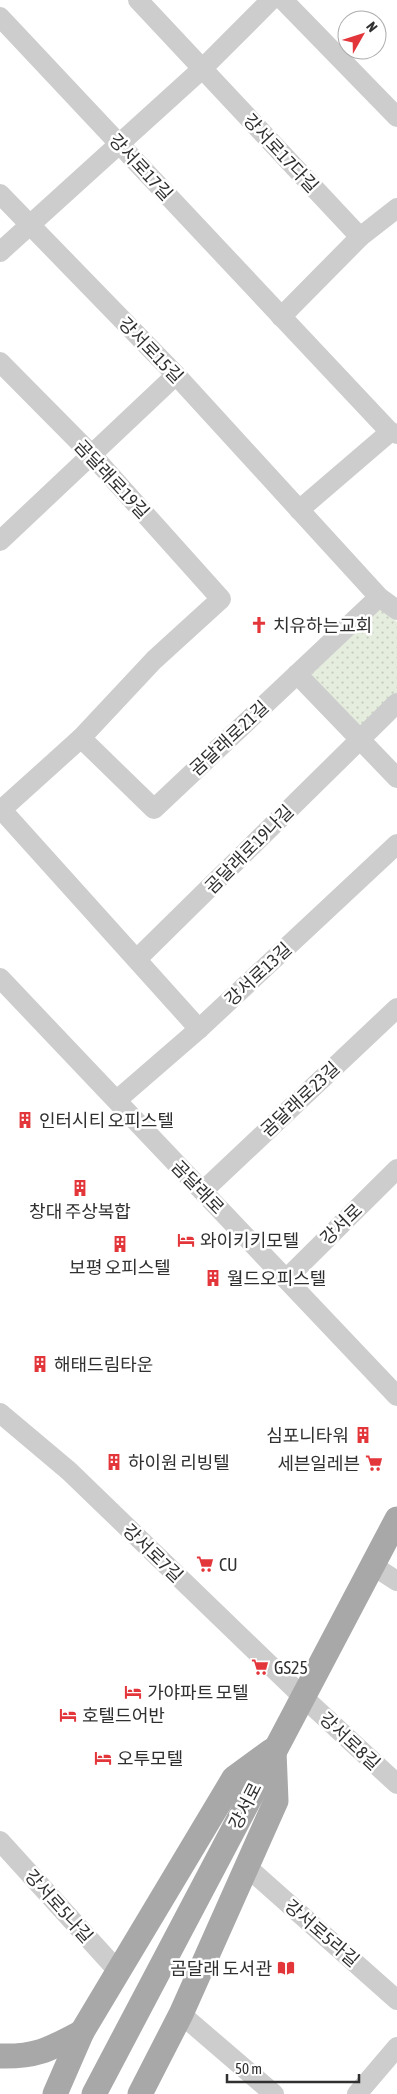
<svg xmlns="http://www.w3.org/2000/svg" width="397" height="2094" font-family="'Asap Condensed','Noto Sans KR',sans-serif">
<defs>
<pattern id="park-dots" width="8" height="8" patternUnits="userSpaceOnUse" patternTransform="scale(1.25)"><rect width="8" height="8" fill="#e5edde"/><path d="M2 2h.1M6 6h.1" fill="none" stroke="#c5ccbf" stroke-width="1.8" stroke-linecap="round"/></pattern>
</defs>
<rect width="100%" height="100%" fill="#fff"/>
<path fill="url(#park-dots)" d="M381 604 397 622V697L361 731 307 671Z"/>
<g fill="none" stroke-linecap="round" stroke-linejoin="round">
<g stroke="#cdcdcd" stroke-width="20">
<path d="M138 0 360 237"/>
<path d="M283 0 397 117"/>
<path d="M0 17 390 432 397 434"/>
<path d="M0 194 176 375 379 597 397 610"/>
<path d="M0 252 203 68 271 0"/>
<path d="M281 317 360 237 397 208"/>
<path d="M0 362 92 455 221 599 154 660 81 738 0 811"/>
<path d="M299 510 390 432"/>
<path d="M0 541 176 375"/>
<path d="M297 674 397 778"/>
<path d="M81 738 154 809 379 597"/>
<path d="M0 808 199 1029"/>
<path d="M137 959 397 703"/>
<path d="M0 978 397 1396"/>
<path d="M117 1100 199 1029 397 844"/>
<path d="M203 1191 397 1008"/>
<path d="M286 1279 397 1169"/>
<path d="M0 1413 69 1471 303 1697 397 1784"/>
<path d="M372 1565 397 1581"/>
<path d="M0 1841 118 1971"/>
<path d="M247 1867 397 2000"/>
<path d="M181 2014 274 2094"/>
<path d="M357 2094 397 2047"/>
</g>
<g stroke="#a8a8a8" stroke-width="25">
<path d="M0 2056C37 2057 50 2049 82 2032"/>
<path d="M55 2094 82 2032 234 1778 271 1751"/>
<path d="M94 2094 397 1519"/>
<path d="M140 2094 181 2014 276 1801 274 1751"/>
</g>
</g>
<defs>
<g id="church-bare" transform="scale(1.35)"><path d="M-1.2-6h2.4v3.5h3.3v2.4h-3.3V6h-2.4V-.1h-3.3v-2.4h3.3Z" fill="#e3363b" stroke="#fff" stroke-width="2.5" paint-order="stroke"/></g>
<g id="building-bare" transform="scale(1.35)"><path d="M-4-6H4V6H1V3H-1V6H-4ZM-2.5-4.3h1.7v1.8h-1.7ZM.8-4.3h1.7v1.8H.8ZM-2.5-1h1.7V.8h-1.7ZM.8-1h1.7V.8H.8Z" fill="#e3363b" stroke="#fff" stroke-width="2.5" paint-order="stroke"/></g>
<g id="hotel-bare" transform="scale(1.35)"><path d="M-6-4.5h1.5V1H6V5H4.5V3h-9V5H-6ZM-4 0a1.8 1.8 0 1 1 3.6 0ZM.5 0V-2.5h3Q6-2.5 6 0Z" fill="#e3363b" stroke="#fff" stroke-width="2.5" paint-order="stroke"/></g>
<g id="supermarket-bare" transform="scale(1.35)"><path d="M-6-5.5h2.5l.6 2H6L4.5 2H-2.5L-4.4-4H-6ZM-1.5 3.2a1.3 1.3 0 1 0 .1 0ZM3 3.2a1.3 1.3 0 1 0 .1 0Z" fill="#e3363b" stroke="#fff" stroke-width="2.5" paint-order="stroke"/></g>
<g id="library-bare" transform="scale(1.35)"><path d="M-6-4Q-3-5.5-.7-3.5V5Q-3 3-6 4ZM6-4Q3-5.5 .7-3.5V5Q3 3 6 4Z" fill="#e3363b" stroke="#fff" stroke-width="2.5" paint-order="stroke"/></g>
</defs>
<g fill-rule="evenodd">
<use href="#church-bare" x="259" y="625"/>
<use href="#building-bare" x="25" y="1120"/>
<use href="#building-bare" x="80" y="1188"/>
<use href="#hotel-bare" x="186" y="1240"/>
<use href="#building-bare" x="120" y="1244"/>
<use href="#building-bare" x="213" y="1278"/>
<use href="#building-bare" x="40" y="1364"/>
<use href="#building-bare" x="363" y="1435"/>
<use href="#building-bare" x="114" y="1462"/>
<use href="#supermarket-bare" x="374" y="1463"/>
<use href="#supermarket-bare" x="205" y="1564"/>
<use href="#supermarket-bare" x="260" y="1667"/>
<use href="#hotel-bare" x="133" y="1692"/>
<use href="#hotel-bare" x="68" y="1715"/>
<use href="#hotel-bare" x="103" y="1758"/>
<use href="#library-bare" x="286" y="1968"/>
</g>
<g text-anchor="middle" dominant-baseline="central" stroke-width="5" stroke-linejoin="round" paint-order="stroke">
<g font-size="18" fill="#303030" stroke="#fff">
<text transform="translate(281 153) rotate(47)">강서로17다길</text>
<text transform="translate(141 167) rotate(47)">강서로17길</text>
<text transform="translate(151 350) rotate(46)">강서로15길</text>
<text transform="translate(112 479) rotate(47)">곰달래로19길</text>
<text transform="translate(229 738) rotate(-43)">곰달래로21길</text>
<text transform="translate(249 849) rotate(-45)">곰달래로19나길</text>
<text transform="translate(258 974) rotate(-43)">강서로13길</text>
<text transform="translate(300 1099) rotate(-43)">곰달래로23길</text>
<text transform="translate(198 1187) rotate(46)">곰달래로</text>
<text transform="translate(341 1224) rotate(-44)">강서로</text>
<text transform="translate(153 1553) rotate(44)">강서로7길</text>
<text transform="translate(350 1741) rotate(43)">강서로8길</text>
<text transform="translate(245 1806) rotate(-63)">강서로</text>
<text transform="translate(59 1906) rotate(48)">강서로5나길</text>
<text transform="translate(322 1933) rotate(41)">강서로5라길</text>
</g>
<g font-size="18" fill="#303030" stroke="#fff" text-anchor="start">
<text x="273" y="625">치유하는교회</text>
<text x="39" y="1120">인터시티 오피스텔</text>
<text x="80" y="1211" text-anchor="middle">창대 주상복합</text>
<text x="200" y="1240">와이키키모텔</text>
<text x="120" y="1267" text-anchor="middle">보평 오피스텔</text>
<text x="227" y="1278">월드오피스텔</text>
<text x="54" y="1364">해태드림타운</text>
<text x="349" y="1435" text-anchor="end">심포니타워</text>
<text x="128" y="1462">하이원 리빙텔</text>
<text x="360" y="1463" text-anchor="end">세븐일레븐</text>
<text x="219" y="1564">CU</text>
<text x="274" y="1667">GS25</text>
<text x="147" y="1692">가야파트 모텔</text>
<text x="82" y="1715">호텔드어반</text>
<text x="117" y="1758">오투모텔</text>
<text x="272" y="1968" text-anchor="end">곰달래 도서관</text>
</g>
</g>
<g transform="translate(362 35) rotate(51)"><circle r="24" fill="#ffffff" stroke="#acacac"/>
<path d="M0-4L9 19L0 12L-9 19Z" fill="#e3363b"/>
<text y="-8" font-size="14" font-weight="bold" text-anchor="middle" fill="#303030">N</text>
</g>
<path d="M227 2074v8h132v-8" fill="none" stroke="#303030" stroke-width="2.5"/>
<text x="235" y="2074" font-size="15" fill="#303030" stroke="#ffffff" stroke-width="4" paint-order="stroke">50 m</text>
</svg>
